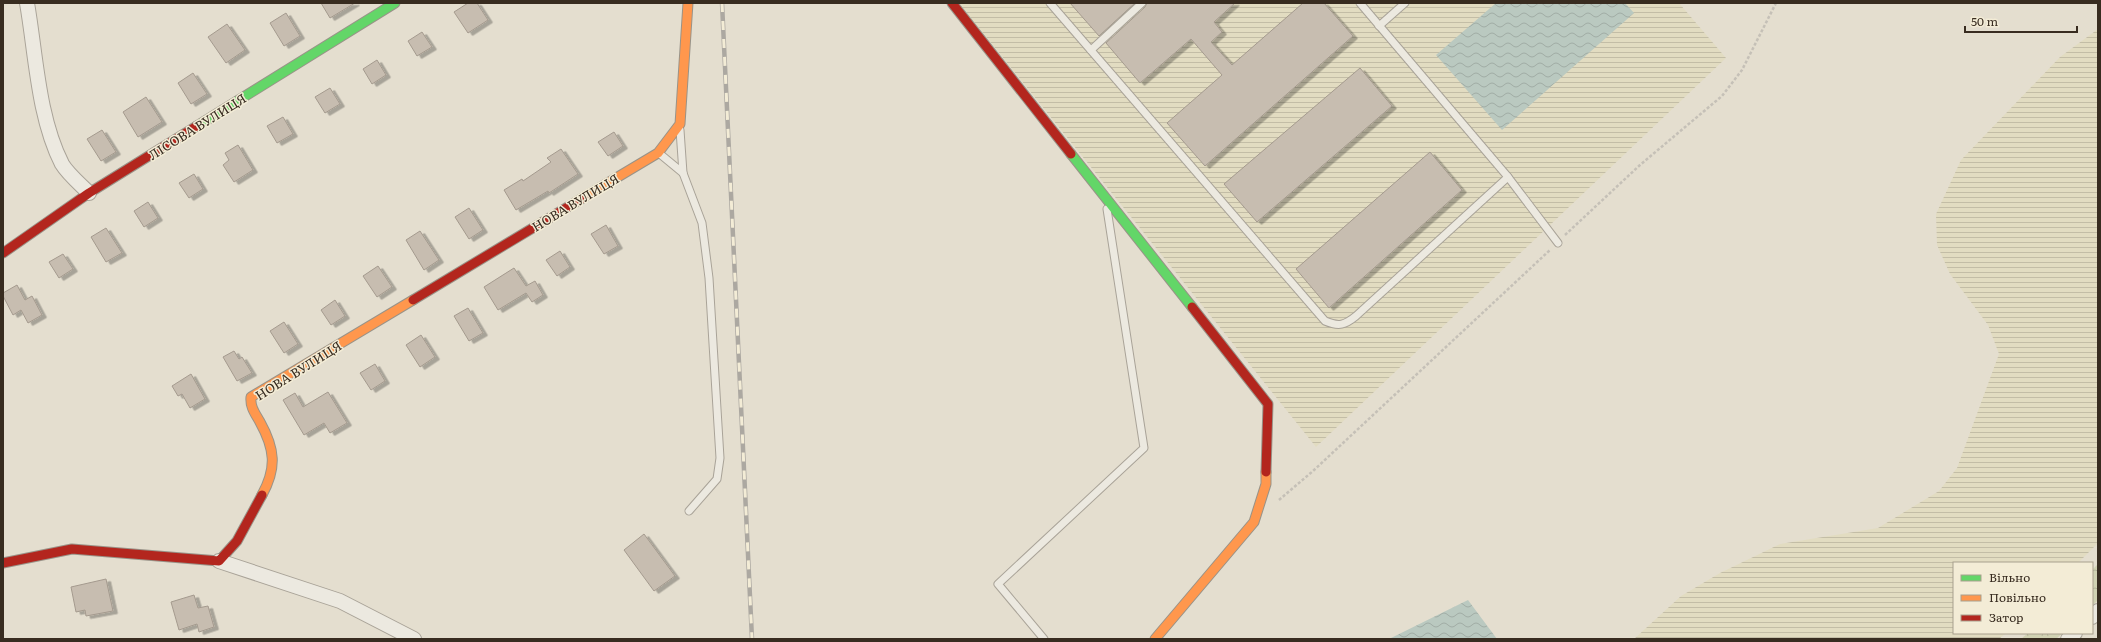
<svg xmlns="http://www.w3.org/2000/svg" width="2101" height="642" font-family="Literata,serif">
<defs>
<pattern id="farmland-rules" width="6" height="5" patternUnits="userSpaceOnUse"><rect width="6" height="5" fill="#e2dcc1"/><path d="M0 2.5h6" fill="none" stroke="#c3bda6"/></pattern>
<pattern id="forest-crowns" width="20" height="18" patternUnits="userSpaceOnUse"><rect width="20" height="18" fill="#d1d2b3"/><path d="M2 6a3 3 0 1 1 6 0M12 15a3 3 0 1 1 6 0" fill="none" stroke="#b4b49a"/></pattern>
<pattern id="water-waves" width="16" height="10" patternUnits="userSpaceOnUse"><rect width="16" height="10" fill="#bac9c0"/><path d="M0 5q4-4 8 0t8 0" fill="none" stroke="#a1ada5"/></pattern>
<filter id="shadow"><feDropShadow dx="4.5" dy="2.5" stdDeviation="0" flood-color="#0004"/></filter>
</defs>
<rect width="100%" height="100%" fill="#e4decf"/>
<g fill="url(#farmland-rules)">
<path d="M959 3H1679L1726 58 1316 447Z"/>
<path d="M2098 29V543L2078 563H1954V633H2006L1999 639H1634L1681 596 1720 573 1780 544 1878 528 1939 491 1957 468 1999 354 1988 325 1950 274 1937 245 1936 214 1961 160 2060 57Z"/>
</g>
<g fill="url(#forest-crowns)">
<path d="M2098 564V600L2092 606V570Z"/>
<path d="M2028 633H2063L2056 639H2021Z"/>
</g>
<g fill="url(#water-waves)">
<path d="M1496 3H1625L1634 13 1502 130 1436 55Z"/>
<path d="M1468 600 1497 639H1389Z"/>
</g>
<g fill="#c7bdb0" stroke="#a49a8e" filter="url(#shadow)">
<path d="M321 3H355L330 18Z"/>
<path d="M468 3H477L488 20 468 33 454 12Z"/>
<path d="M1070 3H1135L1099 36Z"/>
<path d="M1147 3H1235L1214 22 1222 32 1211 42 1232 65 1303 3H1324L1353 36 1205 166 1167 123 1222 75 1191 39 1140 83 1106 43 1145 7Z"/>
<path d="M286 13 300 36 284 46 270 23Z"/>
<path d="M227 24 245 50 226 63 208 37Z"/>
<path d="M422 32 432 47 417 56 408 41Z"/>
<path d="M377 60 386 75 372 84 363 69Z"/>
<path d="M1360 68 1392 106 1257 222 1224 184Z"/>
<path d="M193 73 207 94 191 104 178 83Z"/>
<path d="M330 88 340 104 325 113 315 97Z"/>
<path d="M146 97 162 122 138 137 123 112Z"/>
<path d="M283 117 293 134 277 143 267 126Z"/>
<path d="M102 130 116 152 101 161 87 139Z"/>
<path d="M614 132 623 146 608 156 598 142Z"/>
<path d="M238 145 253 170 234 182 223 165 229 160 225 153Z"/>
<path d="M561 149 578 174 549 193 548 191 516 210 504 190 522 179 523 181 551 162 547 158Z"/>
<path d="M1430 152 1462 190 1329 308 1296 269Z"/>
<path d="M194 174 203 189 189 198 179 183Z"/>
<path d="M148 202 158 218 144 227 134 211Z"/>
<path d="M469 208 483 230 469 239 455 217Z"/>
<path d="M606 225 618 246 604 254 591 234Z"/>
<path d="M106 228 122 253 106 262 91 237Z"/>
<path d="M420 231 439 260 424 270 406 240Z"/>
<path d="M560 251 570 267 557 276 546 260Z"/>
<path d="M63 254 73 269 59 278 49 262Z"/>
<path d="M378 266 392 287 377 297 363 276Z"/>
<path d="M514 268 526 286 535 281 543 295 532 302 526 293 498 310 484 287Z"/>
<path d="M17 285 25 300 32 296 42 315 28 323 21 310 13 315 3 296V293Z"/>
<path d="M335 300 345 316 331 325 321 310Z"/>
<path d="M468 308 483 333 469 341 454 316Z"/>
<path d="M284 322 298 344 284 353 270 331Z"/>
<path d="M421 335 435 357 420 367 406 345Z"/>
<path d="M234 351 239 359 242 357 252 373 237 381 223 357Z"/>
<path d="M375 364 385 381 371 390 360 373Z"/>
<path d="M191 374 205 399 190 408 182 394 178 396 172 386Z"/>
<path d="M328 392 347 423 330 433 324 423 304 435 283 400 295 393 303 407Z"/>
<path d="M644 534 675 576 654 591 624 550Z"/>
<path d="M106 579 113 611 86 616 85 610 76 612 71 587Z"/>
<path d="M194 595 198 608 208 606 214 627 199 632 197 624 179 630 171 602Z"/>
</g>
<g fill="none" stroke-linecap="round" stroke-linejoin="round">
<g stroke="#a9a398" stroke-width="9">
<g id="lane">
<path d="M1050 3 1325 321C1339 327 1345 325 1356 316L1508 177"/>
<path d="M1360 3 1508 177 1558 243"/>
<path d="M1379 26 1405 3"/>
<path d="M1091 50 1142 3"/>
<path d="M680 130 683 173 702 223 709 278 720 458 717 479 689 511"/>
<path d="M660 154 683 173"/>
<path d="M1044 639 998 584 1144 448 1107 209"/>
</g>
</g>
<g stroke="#a9a398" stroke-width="16">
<g id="street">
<path d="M27 3C36 55 38 117 62 164 68 174 80 184 89 193"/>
<path d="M219 561 340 601 414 639"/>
<path d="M2092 617 2098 611"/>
<path d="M2068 639 2075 633"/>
</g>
</g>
<g stroke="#999388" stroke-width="11">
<g id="fast">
<path d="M197 126 395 3"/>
<path d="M1071 154 1192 307"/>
</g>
</g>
<g stroke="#999388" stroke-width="11">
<g id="slow">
<path d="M586 196 658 153 680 124 688 3"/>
<path d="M262 495C277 468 275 449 260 422 255 413 250 407 251 397L413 300"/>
<path d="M1155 639 1254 522 1266 484V472"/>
</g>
</g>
<g stroke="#999388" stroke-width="11">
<g id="jam">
<path d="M952 3 1071 154"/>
<path d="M3 253 89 193 197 126"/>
<path d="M413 300 586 196"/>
<path d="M1192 307 1268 404 1266 472"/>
<path d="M3 563 72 549 219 561 237 541 262 495"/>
</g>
</g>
<g stroke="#c5c0b7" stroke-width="2.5" stroke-dasharray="3 2" stroke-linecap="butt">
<path d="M1565 235 1640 165 1722 96 1742 70 1776 3"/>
<path d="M1279 500 1313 471 1550 250"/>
</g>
<use href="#lane" stroke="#ece9e0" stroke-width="7"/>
<use href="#street" stroke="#ece9e0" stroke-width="14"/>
<use href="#fast" stroke="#63d668" stroke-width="9"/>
<use href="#slow" stroke="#ff974d" stroke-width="9"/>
<use href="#jam" stroke="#b3261e" stroke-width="9"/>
<g stroke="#aca8a1" stroke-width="4.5">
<path id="rail" d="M722 3 752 639"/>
</g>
<use href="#rail" stroke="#f3ecd6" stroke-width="3" stroke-dasharray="9" stroke-linecap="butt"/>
</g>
<g text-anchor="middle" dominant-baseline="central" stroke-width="3" stroke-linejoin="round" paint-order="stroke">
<g font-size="13" fill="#382c20" stroke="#f3ecd6">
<text transform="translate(197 126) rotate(-32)">ЛІСОВА ВУЛИЦЯ</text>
<text transform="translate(575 202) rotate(-31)">НОВА ВУЛИЦЯ</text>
<text transform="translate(298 370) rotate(-32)">НОВА ВУЛИЦЯ</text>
</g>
</g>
<rect width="2101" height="642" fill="none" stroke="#382c20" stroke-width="8"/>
<rect x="1953" y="562" width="140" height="72" fill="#f3ecd6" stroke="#a89f8d"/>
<rect x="1961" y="575" width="20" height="6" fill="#63d668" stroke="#a89f8d"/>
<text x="1989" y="582" font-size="12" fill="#382c20">Вільно</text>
<rect x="1961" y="595" width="20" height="6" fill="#ff974d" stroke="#a89f8d"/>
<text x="1989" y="602" font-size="12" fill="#382c20">Повільно</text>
<rect x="1961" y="615" width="20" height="6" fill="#b3261e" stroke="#a89f8d"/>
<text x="1989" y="622" font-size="12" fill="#382c20">Затор</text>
<path d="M1965 26v6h112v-6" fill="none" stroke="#382c20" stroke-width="2"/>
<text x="1971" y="26" font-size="12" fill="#382c20" stroke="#f3ecd6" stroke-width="3" paint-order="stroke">50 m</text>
</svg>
